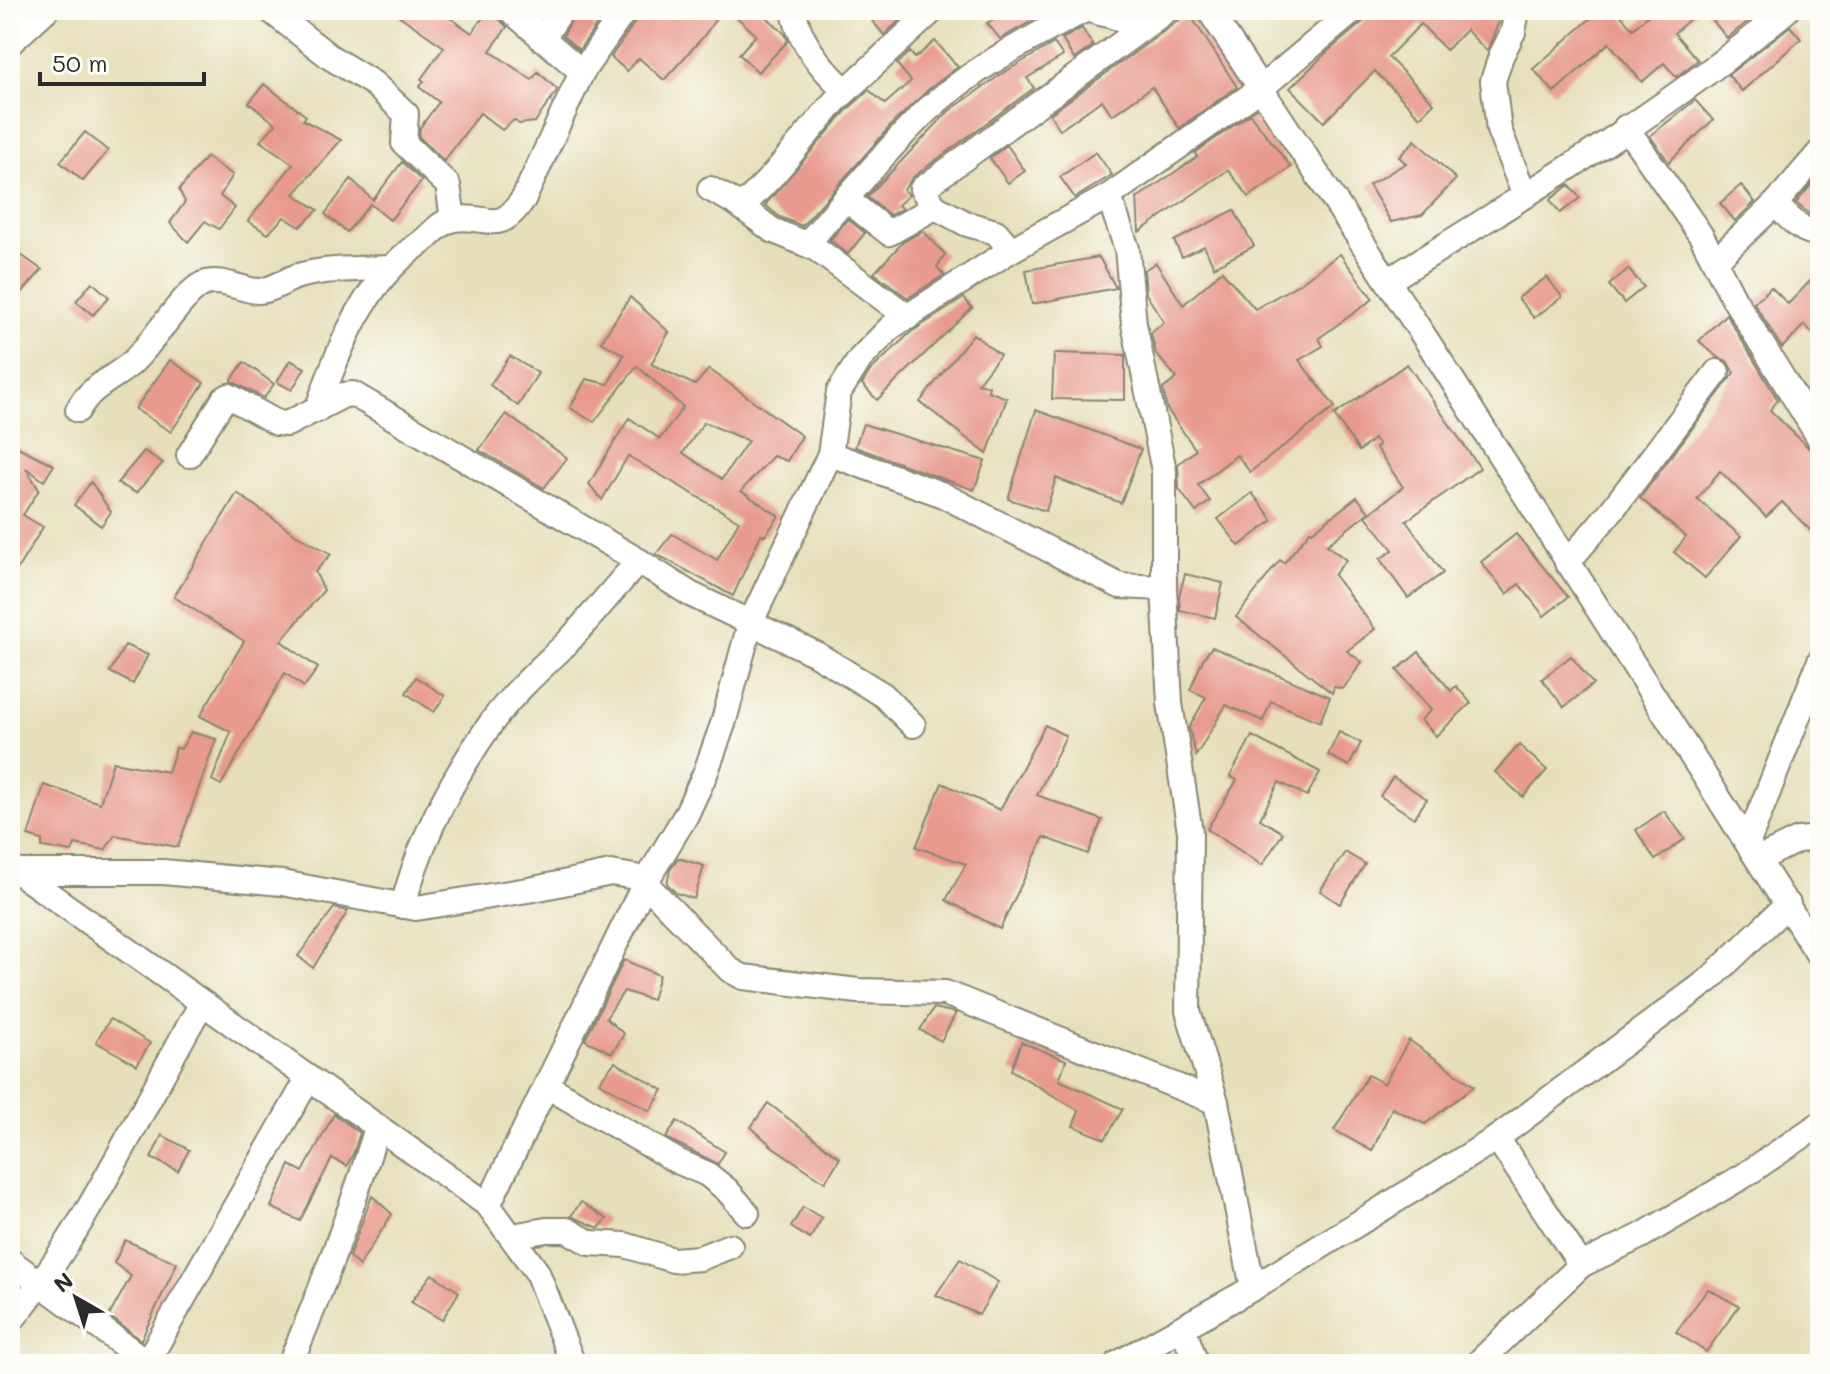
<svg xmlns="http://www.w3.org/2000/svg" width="1830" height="1374" font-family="Mali,sans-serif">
<rect width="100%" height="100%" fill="#fdfcf7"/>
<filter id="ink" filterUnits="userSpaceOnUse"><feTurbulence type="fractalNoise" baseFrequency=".0125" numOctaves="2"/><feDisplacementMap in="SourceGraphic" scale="16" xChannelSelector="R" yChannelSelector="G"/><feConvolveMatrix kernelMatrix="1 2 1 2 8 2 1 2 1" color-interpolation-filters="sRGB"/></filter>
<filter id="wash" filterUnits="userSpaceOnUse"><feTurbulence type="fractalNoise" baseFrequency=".006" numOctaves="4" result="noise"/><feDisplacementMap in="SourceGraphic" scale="32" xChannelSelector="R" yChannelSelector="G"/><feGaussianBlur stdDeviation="1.8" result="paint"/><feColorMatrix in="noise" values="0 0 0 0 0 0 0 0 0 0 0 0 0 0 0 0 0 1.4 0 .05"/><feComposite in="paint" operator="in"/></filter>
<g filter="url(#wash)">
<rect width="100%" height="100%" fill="#e6dfba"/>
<g id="blocks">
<g fill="#e89a8e" fill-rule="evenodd">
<path d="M391 10H439L472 33 488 10H495L496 16 507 27 490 51 532 80 538 72 557 89 556 92 535 122 519 124 514 120 502 130 480 113 444 161 419 137 420 128 439 102 419 87 424 81 421 79 444 47Z"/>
<path d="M577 10H607L579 50 563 36Z"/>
<path d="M640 10H722L703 37 664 80 639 58 627 71 611 57 637 19Z"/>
<path d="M729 10H759L785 34 788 41 758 72 739 54 756 35Z"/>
<path d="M863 10H911L884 35Z"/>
<path d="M1012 10H1031L1037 18 1000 39 987 23Z"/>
<path d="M1369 10H1492L1500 19 1487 51 1466 30 1446 50 1421 24 1388 57 1434 103 1420 117 1375 71 1324 122 1290 88 1325 54 1364 21Z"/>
<path d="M1600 10H1616L1633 29 1654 10H1700L1674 33 1698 60 1676 77 1664 63 1642 82 1609 43 1554 92 1533 69Z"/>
<path d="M1704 10H1763L1727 38Z"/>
<path d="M1189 13 1237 87 1179 128 1152 87 1112 115 1102 100 1060 130 1050 114Z"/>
<path d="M1790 26 1801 39 1742 91 1728 75Z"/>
<path d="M1082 28 1093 46 1074 59 1062 39Z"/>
<path d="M935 41 958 67 929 89 895 121 802 226 780 217 765 205 846 111 869 90 885 104 911 81 897 64 910 52 915 58Z"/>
<path d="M1054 43 1063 56 1027 78 1034 88 913 177 904 190 909 195 898 205 902 209 890 215 867 197 949 111 1003 73Z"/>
<path d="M264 84 306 116 303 120 341 140 294 194 318 210 300 227 284 217 268 234 248 221 293 164 260 141 276 124 249 103Z"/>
<path d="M1695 100 1713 120 1669 162 1650 136Z"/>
<path d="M1250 114 1291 167 1249 197 1228 170 1139 232 1137 198 1197 157 1195 153Z"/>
<path d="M85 132 108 151 83 181 60 162Z"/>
<path d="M1415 140 1456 179 1422 215 1391 222 1369 185 1406 163 1399 157Z"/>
<path d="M1007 145 1025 171 1008 183 990 158Z"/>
<path d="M1096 152 1112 175 1075 198 1060 177Z"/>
<path d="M206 157 233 175 220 196 235 208 219 229 205 221 188 242 170 223 185 202 179 190Z"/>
<path d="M402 162 422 181 390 220 370 204 347 232 325 214 351 179 373 200Z"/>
<path d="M1815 180 1820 185V208L1813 217 1796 203Z"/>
<path d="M1569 185 1580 198 1560 213 1550 200Z"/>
<path d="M1741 185 1755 202 1735 221 1720 203Z"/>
<path d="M1234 210 1254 246 1214 267 1204 246 1182 257 1174 241Z"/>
<path d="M848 219 865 233 848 254 830 240Z"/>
<path d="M923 231 945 254 937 267 944 275 908 298 874 273 903 242Z"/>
<path d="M10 247 42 270 10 306Z"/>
<path d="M1340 254 1373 299 1319 338 1323 346 1299 360 1335 407 1250 472 1237 455 1198 485 1210 501 1196 512 1179 489 1178 464 1196 450 1167 409 1163 389 1177 378 1156 354 1151 333 1164 322 1146 294 1144 270 1156 263 1183 305 1222 271 1255 309 1300 283Z"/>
<path d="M1099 257 1116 288 1032 304 1026 270Z"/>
<path d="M1628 269 1644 287 1624 303 1609 285Z"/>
<path d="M1820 271V340L1804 325 1782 348 1754 303 1771 287 1788 304Z"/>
<path d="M1547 277 1562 297 1534 318 1518 298Z"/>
<path d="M92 282 109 297 93 315 76 301Z"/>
<path d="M630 297 669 332 651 364 695 385 709 369 802 436 787 461 773 456 741 491 779 516 765 536 761 534 733 596 656 554 672 534 717 560 739 521 628 456 602 500 589 484 629 418 660 439 683 407 637 366 594 422 570 408 586 379 608 384 624 355 601 342ZM704 422 748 441 722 479 683 453Z"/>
<path d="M964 298 972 308 877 400 862 384 870 371 911 332Z"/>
<path d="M1726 314 1778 400 1770 410 1820 459V540L1782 502 1766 517 1720 471 1697 499 1741 536 1705 578 1674 552 1686 537 1640 498 1734 373 1727 361 1717 357 1699 341Z"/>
<path d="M973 334 1000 355 978 383 989 386 988 391 1007 398 987 454 920 402Z"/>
<path d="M1054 353 1125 355V400L1052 399Z"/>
<path d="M510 356 538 373 518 406 490 385Z"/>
<path d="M170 360 204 383 171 432 135 409Z"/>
<path d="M290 360 305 368 292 390 277 382Z"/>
<path d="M244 362 274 384 264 398 231 381Z"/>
<path d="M1407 364 1480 468 1406 521 1443 573 1408 598 1380 559 1393 550 1366 516 1403 487 1376 448 1379 445 1374 439 1359 451 1334 415Z"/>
<path d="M1036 410 1141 449 1121 503 1056 478 1046 511 1008 499Z"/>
<path d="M506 414 567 458 544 488 479 450Z"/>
<path d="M863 424 985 461 974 490 855 447Z"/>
<path d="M10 443 54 465 44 481 26 468 39 490 23 515 43 527 10 581V468L16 460 10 455Z"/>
<path d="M144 451 163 463 136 493 117 483Z"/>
<path d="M91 482 111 512 101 526 74 505Z"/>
<path d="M237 493 295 534 331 554 315 572 324 590 281 641 318 668 304 687 285 673 221 785 212 780 231 732 200 716 244 641 174 597Z"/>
<path d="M1252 493 1273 520 1239 546 1218 519Z"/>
<path d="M1357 497 1369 512 1327 545 1346 560 1334 575 1375 629 1347 651 1362 662 1343 689 1334 687 1332 693 1236 617 1280 560 1284 563 1310 531 1312 532Z"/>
<path d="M1516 534 1568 597 1544 616 1519 584 1507 594 1481 562Z"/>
<path d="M1185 574 1223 583 1215 618 1180 610 1179 596Z"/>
<path d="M125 645 148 655 133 684 110 672Z"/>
<path d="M1212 647 1330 697 1320 722 1271 701 1263 721 1226 705 1196 756 1189 728 1206 697 1190 690 1203 659Z"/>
<path d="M1419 652 1451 691 1456 686 1471 703 1436 736 1421 720 1431 710 1397 670Z"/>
<path d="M1571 656 1593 684 1564 707 1542 679Z"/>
<path d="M416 677 445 696 434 712 406 693Z"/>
<path d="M1045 725 1066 736 1037 795 1102 820 1088 854 1044 837 1000 929 946 900 966 864 916 847 942 783 1000 810Z"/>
<path d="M191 732 216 739 178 847 115 835 105 850 75 844 72 852 42 847V840L28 836 44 785 100 803 113 762 168 772 176 748 181 749Z"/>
<path d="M1339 732 1361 743 1349 766 1328 755Z"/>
<path d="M1252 736 1320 772 1307 796 1279 782 1260 819 1283 833 1262 865 1207 829 1237 780 1230 776Z"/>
<path d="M1519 745 1547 770 1523 797 1495 772Z"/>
<path d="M1393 777 1427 799 1414 818 1380 796Z"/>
<path d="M1664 811 1685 839 1655 860 1636 830Z"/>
<path d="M1345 852 1365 864 1340 904 1320 891Z"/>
<path d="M678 858 704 866 694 899 676 893 667 884 670 870Z"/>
<path d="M334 908 348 911 313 968 298 956Z"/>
<path d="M624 960 659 975 652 1000 624 991 606 1018 624 1034 612 1053 585 1040Z"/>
<path d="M934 1008 956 1013 941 1041 920 1030Z"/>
<path d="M110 1019 150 1043 137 1065 96 1042Z"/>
<path d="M1409 1040 1474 1086 1425 1124 1392 1108 1372 1151 1334 1130 1368 1075 1384 1084Z"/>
<path d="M1021 1042 1066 1060 1059 1080 1123 1109 1105 1139 1073 1126 1079 1111 1011 1070Z"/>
<path d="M615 1062 663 1090 650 1111 599 1082Z"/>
<path d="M768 1103 840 1158 825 1182 773 1147 751 1127Z"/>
<path d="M334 1114 360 1133 353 1154 347 1166 332 1158 300 1221 271 1207 290 1165 303 1172Z"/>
<path d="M677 1121 725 1152 718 1164 666 1138Z"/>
<path d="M162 1135 189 1150 178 1171 151 1158Z"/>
<path d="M372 1196 392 1214 359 1266 349 1257Z"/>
<path d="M581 1202 607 1219 599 1228 571 1216Z"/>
<path d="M803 1207 822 1218 810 1239 791 1227Z"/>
<path d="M125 1240 177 1263 141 1340 109 1316 131 1276 114 1263Z"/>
<path d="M960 1259 998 1282 979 1315 936 1295Z"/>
<path d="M432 1274 459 1292 442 1320 411 1302Z"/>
<path d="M1708 1289 1739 1306 1706 1352 1676 1332Z"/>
</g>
</g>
</g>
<g filter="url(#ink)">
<use href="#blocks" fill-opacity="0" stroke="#888572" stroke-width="2"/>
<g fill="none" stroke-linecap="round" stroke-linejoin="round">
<g stroke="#888572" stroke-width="28">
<g id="minor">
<path d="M270 10 330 57 374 84 406 114 404 143 448 185 453 219"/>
<path d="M510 10 582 72"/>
<path d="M794 10C798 42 823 70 846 91"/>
<path d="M1089 10 1122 19 1136 32"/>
<path d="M1209 10 1433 350 1820 957"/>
<path d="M1517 10 1513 32 1501 56 1493 81 1499 130 1525 196"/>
<path d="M542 39 562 10"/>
<path d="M10 43 46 10"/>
<path d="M1626 127 1702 237 1734 299 1820 439"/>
<path d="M710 189 736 203 772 230 815 248 908 317"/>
<path d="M1109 196 1127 249 1134 324 1164 471V588L1170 703 1190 832 1188 1011 1216 1102 1253 1288"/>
<path d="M846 199 889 233 935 207 967 224 996 232 1011 250"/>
<path d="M1775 204C1787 215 1803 236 1820 232"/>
<path d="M742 207 774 174 835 101 933 10"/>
<path d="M935 207 922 189 1167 10"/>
<path d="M807 244C844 201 881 156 921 116 967 71 1029 39 1085 10"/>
<path d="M1715 261 1775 204 1820 152"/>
<path d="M1388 281C1524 196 1664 113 1787 10"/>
<path d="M78 410C89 388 110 380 128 366 151 348 181 294 203 284 220 277 241 290 258 291 272 291 285 280 298 276 327 268 360 269 390 268"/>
<path d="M317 410C339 348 363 283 419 244 431 236 439 222 454 219 489 213 497 238 524 198L582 72 625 10"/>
<path d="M830 454 941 494 1120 586 1164 588"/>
<path d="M189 455 224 399 229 396 277 423 287 424 344 395 353 394 639 561 690 594 816 654 883 695 913 725"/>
<path d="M1567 563 1612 510 1717 372"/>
<path d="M1748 842 1820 661"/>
<path d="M1759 859 1798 840 1820 838"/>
<path d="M15 870 488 1205 537 1272 573 1364"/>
<path d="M18 872H163L282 883 416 908 534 889 611 873 635 877 645 883 730 970 743 977 858 991 945 993 1216 1102"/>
<path d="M403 906C420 839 454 775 494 719 515 691 541 668 566 644 591 617 614 588 639 561"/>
<path d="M547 1086 677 1161 707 1174 727 1190 747 1213"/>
<path d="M1497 1138 1581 1265"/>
<path d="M488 1205 645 883 686 815 705 774 723 724 750 624 830 454 839 392 860 359 891 327 1011 250 1109 196 1260 89 1354 10"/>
<path d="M513 1236 546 1230H567L590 1243 625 1245 673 1260 700 1258 730 1246"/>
<path d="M10 1261 149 1364"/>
<path d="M10 1322C89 1227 139 1112 201 1005"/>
<path d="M1183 1327 1196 1364"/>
<path d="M147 1362 308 1079"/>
<path d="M290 1364C323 1286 352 1209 377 1128"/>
<path d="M1117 1364 1253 1288 1497 1138 1709 980 1788 904"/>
<path d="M1477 1364 1581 1265 1641 1236 1745 1175 1820 1124"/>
</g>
</g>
<use href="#minor" stroke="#fff" stroke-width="24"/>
</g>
</g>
<rect width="1830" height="1374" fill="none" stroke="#fdfcf7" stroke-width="40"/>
<g transform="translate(76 1298) rotate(321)" stroke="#fdfcf7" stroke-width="6" paint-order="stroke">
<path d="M0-6L14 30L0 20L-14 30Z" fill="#2b2b2b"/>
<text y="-12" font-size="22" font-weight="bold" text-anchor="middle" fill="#2b2b2b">N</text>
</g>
<path d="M40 72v12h164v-12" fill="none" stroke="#2b2b2b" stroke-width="4"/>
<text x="52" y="72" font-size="24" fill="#2b2b2b" stroke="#fdfcf7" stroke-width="6" paint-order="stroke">50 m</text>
</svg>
